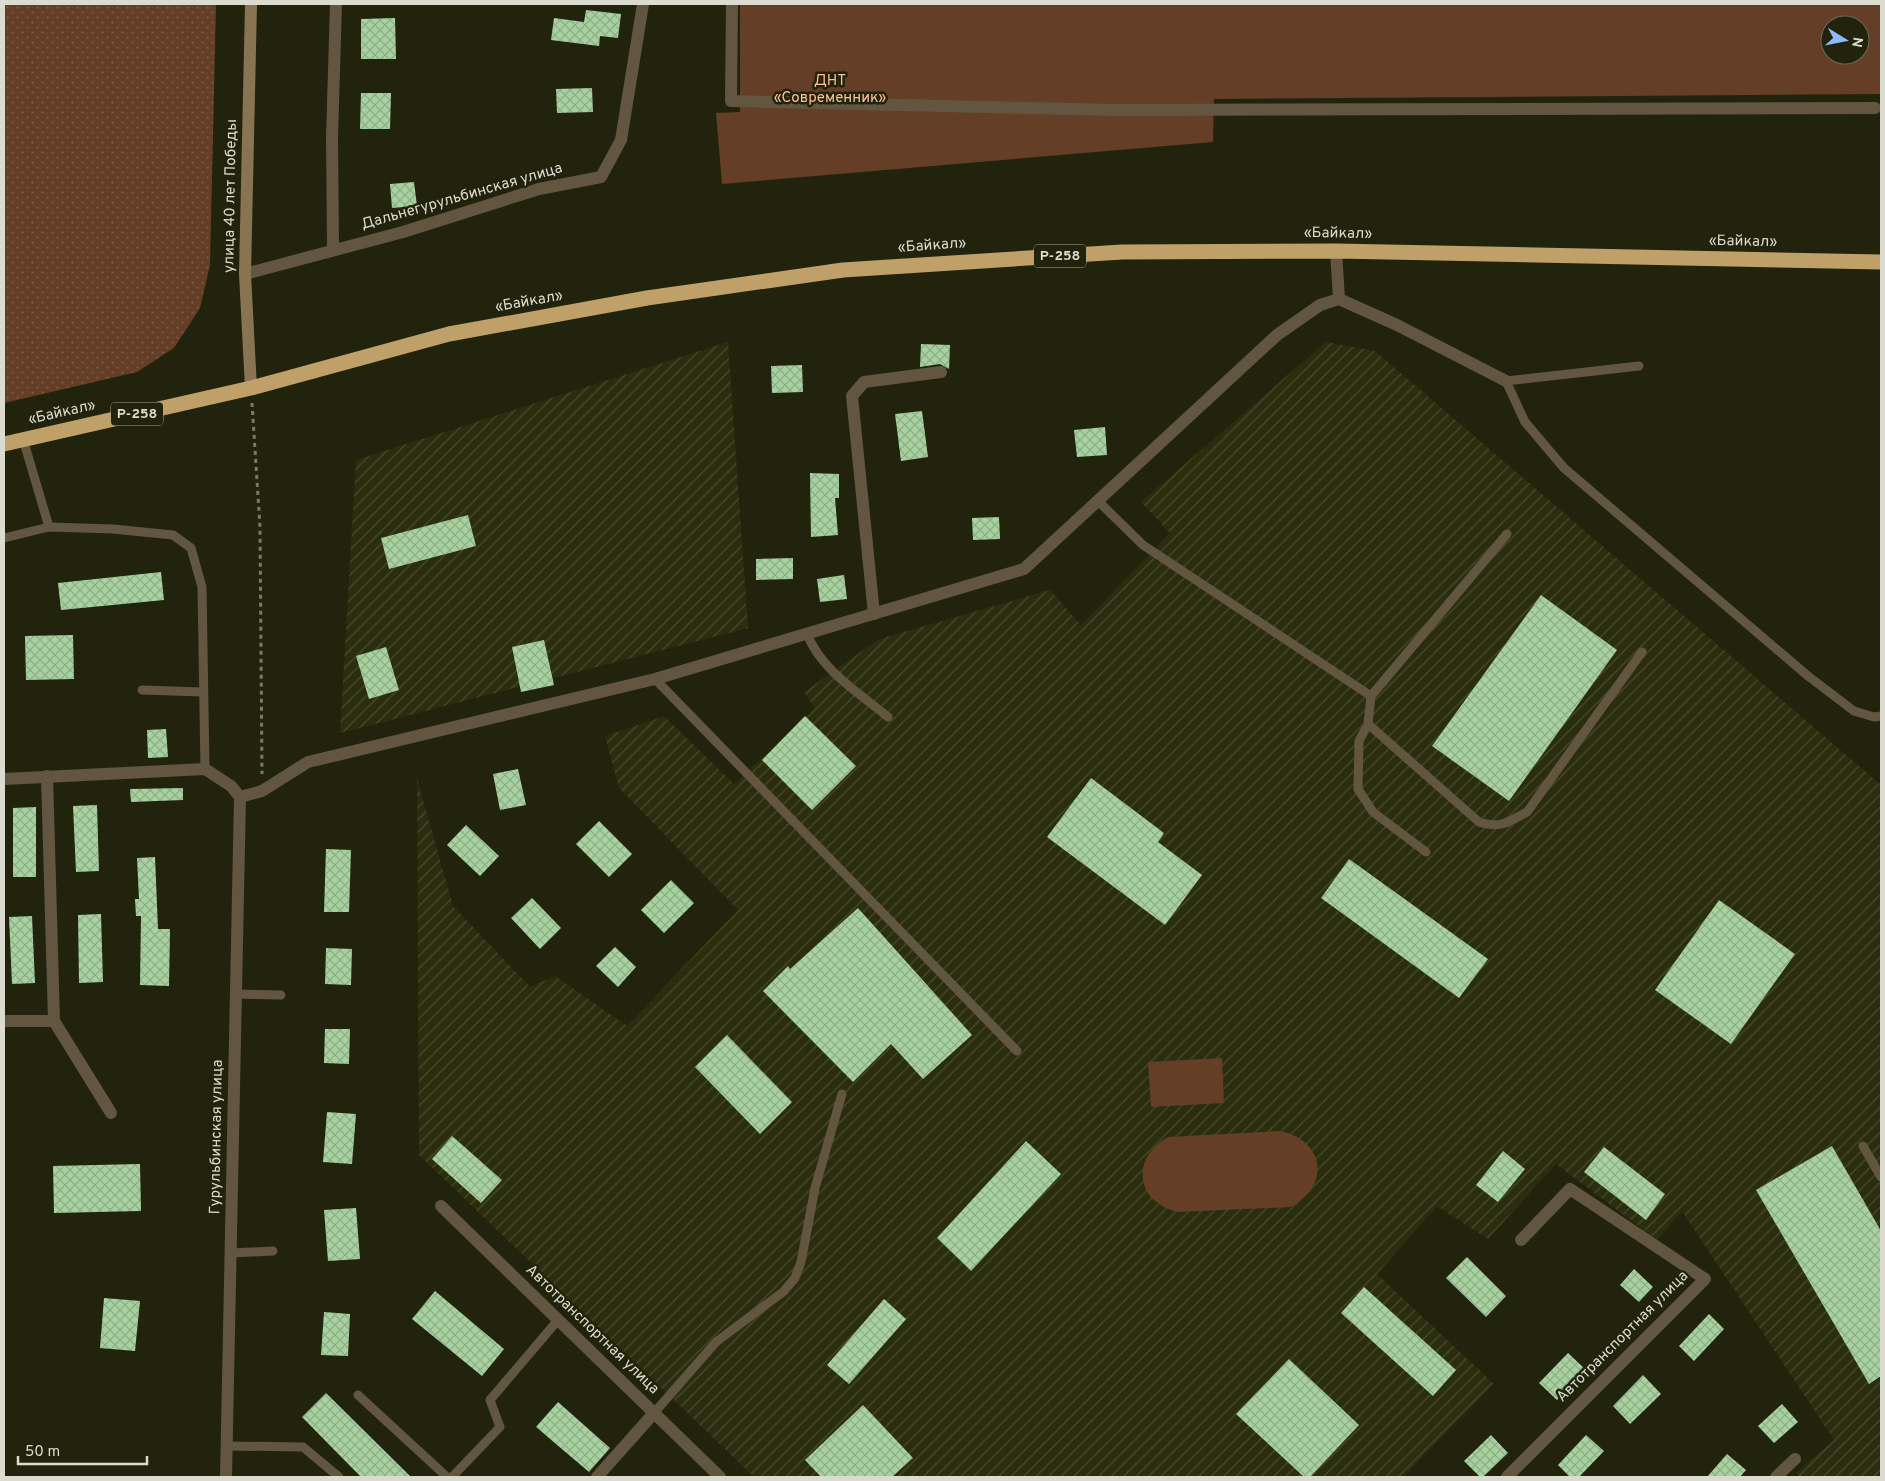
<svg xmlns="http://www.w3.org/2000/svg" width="1885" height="1481" font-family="Overpass,sans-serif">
<defs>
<pattern id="industrial-furrows" width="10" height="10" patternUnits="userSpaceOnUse" patternTransform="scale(1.25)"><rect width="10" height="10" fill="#2b2d0f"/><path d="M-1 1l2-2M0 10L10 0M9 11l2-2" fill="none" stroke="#494b31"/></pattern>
<pattern id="grass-dots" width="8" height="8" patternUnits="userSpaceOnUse" patternTransform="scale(1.25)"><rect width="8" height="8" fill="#643e27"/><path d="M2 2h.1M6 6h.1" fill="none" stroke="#7a5945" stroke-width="1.8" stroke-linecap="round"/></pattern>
<pattern id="building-cross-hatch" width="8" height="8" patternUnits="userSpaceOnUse" patternTransform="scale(1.25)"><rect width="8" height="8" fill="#a7d2a0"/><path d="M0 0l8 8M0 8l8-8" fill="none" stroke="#8eae88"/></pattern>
</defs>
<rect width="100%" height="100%" fill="#22230d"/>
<g fill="url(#industrial-furrows)">
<path d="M728 342 748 628 340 733 356 460Z"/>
<path d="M1326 342 1375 351 1881 785V1477H1800L1796 1473 1834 1440 1682 1211 1657 1240 1556 1164 1488 1239 1437 1206 1377 1274 1494 1384 1403 1477H754L419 1155 417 779 453 906 530 987 555 976 627 1026 738 910 619 788 605 736 664 716 734 784 815 708 804 692 879 639 1050 590 1081 625 1170 533 1141 502Z"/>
</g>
<path fill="url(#grass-dots)" d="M4 4H216L210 265 200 308 174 348 137 372 4 403Z"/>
<g fill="#643e27" fill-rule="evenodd">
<path d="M740 4H1881V94L1214 99 1213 142 722 184 716 113 740 112ZM1830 25H1860V55H1830Z"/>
<path d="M1222 1058 1224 1103 1151 1107 1148 1062Z"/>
<path d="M1280 1131C1325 1140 1331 1186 1290 1207L1178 1212C1135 1202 1130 1158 1168 1137Z"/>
</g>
<g fill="url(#building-cross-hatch)">
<path d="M586 10 621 14 618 38 600 36 599 46 551 40 554 18 584 22Z"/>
<path d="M395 18 396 59H361V19Z"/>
<path d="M592 88 593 112 557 113 556 89Z"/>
<path d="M361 93H391L390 129H360Z"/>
<path d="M414 182 417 206 392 208 390 184Z"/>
<path d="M921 344 950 345 949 369 940 364 920 367Z"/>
<path d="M802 365 803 392 772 393 771 366Z"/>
<path d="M922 411 928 457 901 461 895 414Z"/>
<path d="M1105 427 1107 455 1077 457 1074 430Z"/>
<path d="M810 473 839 474V498H835L838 535 811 537Z"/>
<path d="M468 515 476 546 389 569 381 538Z"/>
<path d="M999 517 1000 539 973 540 972 518Z"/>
<path d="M793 558V579L756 580V559Z"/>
<path d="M161 572 164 600 61 610 58 583Z"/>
<path d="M844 575 847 599 820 602 817 579Z"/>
<path d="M1541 595 1617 650 1509 801 1432 746Z"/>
<path d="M73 635 74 679 26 680 25 636Z"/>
<path d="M544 640 554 685 521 692 512 647Z"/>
<path d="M386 647 399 690 369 699 356 656Z"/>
<path d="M805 716 856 766 812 810 762 760Z"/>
<path d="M166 729 168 757 148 758 147 730Z"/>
<path d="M518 769 526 805 500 810 493 774Z"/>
<path d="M1091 778 1164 833 1158 842 1202 875 1165 925 1047 837Z"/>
<path d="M183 788V800L131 802 130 789Z"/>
<path d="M97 805 99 871 76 872 73 806Z"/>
<path d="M36 807V877H13V808Z"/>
<path d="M599 821 632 854 609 877 576 844Z"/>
<path d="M466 825 499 856 480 876 447 845Z"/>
<path d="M326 849 351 850 349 912H324Z"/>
<path d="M155 857 158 929H170L169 986 140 985 141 916H136L135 899H139L137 858Z"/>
<path d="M1349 859 1488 959 1459 998 1321 898Z"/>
<path d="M671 880 694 903 664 933 641 910Z"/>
<path d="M532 898 561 928 540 949 511 918Z"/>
<path d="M1719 900 1795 954 1731 1044 1655 990Z"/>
<path d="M858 908 972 1035 923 1079 891 1044 853 1082 763 991 788 966 790 969Z"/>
<path d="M101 914 103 982 79 983 78 915Z"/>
<path d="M32 916 35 983 12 984 9 917Z"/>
<path d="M615 947 636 967 618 987 596 966Z"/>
<path d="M326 948 352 949 351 985 325 984Z"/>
<path d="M325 1029H350L349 1064 324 1063Z"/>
<path d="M727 1035 792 1102 760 1134 695 1067Z"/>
<path d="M327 1112 356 1114 352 1164 323 1162Z"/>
<path d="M452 1136 502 1180 481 1203 432 1159Z"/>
<path d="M1026 1141 1061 1174 971 1271 937 1238Z"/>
<path d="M1832 1146 1881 1231V1376L1869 1384 1756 1190Z"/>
<path d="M1604 1147 1665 1194 1646 1220 1584 1172Z"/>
<path d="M1503 1151 1525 1169 1498 1202 1476 1185Z"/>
<path d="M140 1164 141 1211 54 1213 53 1166Z"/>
<path d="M356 1208 360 1259 328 1261 324 1210Z"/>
<path d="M1467 1257 1506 1296 1486 1317 1446 1278Z"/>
<path d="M1634 1269 1653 1287 1639 1302 1620 1285Z"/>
<path d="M1364 1287 1456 1370 1433 1396 1341 1313Z"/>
<path d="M435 1291 504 1349 482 1376 412 1319Z"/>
<path d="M104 1298 140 1301 135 1351 100 1348Z"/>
<path d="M884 1299 906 1319 849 1384 827 1365Z"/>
<path d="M324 1312 350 1314 348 1356 321 1355Z"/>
<path d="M1709 1314 1724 1329 1694 1361 1679 1346Z"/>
<path d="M1568 1353 1586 1370 1557 1400 1539 1383Z"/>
<path d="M1289 1359 1359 1425 1310 1477H1304L1236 1414Z"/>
<path d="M1643 1375 1661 1394 1630 1424 1613 1406Z"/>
<path d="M326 1393 411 1477H361L302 1417Z"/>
<path d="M558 1402 610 1448 589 1472 536 1427Z"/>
<path d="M1782 1404 1798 1422 1774 1443 1758 1426Z"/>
<path d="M863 1405 913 1458 892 1477H821L805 1460Z"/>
<path d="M1491 1435 1508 1453 1483 1477H1480L1464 1461Z"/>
<path d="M1586 1435 1604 1451 1579 1477H1570L1558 1465Z"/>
<path d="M1727 1454 1746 1470 1740 1477H1707Z"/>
</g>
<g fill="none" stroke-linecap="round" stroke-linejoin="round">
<path stroke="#797a68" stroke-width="3" stroke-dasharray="4 4" stroke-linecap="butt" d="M252 403 260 527 262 774"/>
<g stroke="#635641" stroke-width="9">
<path d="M1639 366 1506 381 1525 422 1564 468 1808 676 1854 711 1874 717 1881 716"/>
<path d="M23 439 49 527"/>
<path d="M1098 501 1143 545 1371 696 1507 534"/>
<path d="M4 538 49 527 113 529 173 535 191 548 202 587 205 769"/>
<path d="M807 634C822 671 858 692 888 717"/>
<path d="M655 679 1017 1051"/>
<path d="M142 690 203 692"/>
<path d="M1371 696 1368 724 1479 822C1501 829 1508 822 1527 812L1642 652"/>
<path d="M1368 724 1359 741 1358 789 1373 812 1426 852"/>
<path d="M236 994 281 995"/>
<path d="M1863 1146 1881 1177"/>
<path d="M232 1253 273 1251"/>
<path d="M358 1395 447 1477"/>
<path d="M654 1413 716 1342 783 1292 795 1278 801 1262 815 1188 842 1094"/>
<path d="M227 1446 303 1447 339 1477"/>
<path d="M452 1477 500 1427 490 1400 558 1320"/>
</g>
<g stroke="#635641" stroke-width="12">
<path d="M732 4 731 101 1118 110 1875 108"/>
<path d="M333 249 332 137 336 4"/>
<path d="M1336 251 1339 299"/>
<path d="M245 274 403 232 539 189 601 177 621 140 643 4"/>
<path d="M874 614 852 396 864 382 941 372"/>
<path d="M47 776 54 1021"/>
<path d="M4 779 205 769 231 786 240 797"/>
<path d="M240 797 262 791 308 762 655 679 1024 569 1277 335 1320 305 1339 299 1397 325 1506 381"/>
<path d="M4 1021H54L111 1113"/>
<path d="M441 1206 720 1477"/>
<path d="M226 1477 240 797"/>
<path d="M597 1477 654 1413"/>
<path d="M1507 1477 1705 1279 1570 1189 1521 1240"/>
<path d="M1776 1477 1795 1459"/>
</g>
<path stroke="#887451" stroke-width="12" d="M251 388 245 274 251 4"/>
<path stroke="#bfa069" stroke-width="15" d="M4 444 251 388 449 334 647 298 843 270 1122 252 1336 251 1881 262"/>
</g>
<g text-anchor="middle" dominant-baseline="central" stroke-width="5" stroke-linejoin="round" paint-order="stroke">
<g fill="#22230d" stroke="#a4a495" stroke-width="1">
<rect x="1034" y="244.5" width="52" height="23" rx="4"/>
<rect x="111" y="402.5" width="52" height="23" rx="4"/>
</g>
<g font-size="14" font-weight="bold" fill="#dbdccf">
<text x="1060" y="256">Р-258</text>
<text x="137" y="414">Р-258</text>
</g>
<g font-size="15" fill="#fdbe98" stroke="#22230d">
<text x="830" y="81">ДНТ<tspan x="830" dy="17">«Современник»</tspan></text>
</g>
<g font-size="15" fill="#dbdccf" stroke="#22230d">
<text transform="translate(231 196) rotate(-89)">улица 40 лет Победы</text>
<text transform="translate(462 197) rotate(-16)">Дальнегурульбинская улица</text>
<text transform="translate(1338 234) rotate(1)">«Байкал»</text>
<text transform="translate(1743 242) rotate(1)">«Байкал»</text>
<text transform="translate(932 246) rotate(-4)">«Байкал»</text>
<text transform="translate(529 302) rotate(-10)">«Байкал»</text>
<text transform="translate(62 413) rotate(-13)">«Байкал»</text>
<text transform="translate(217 1137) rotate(-89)">Гурульбинская улица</text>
<text transform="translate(592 1330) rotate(44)">Автотранспортная улица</text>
<text transform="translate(1623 1337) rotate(-45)">Автотранспортная улица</text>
</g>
</g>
<rect width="1885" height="1481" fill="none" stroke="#dbdccf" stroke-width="10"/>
<g transform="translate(1845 40) rotate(100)"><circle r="24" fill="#22230d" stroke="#6c6d5b"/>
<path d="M0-4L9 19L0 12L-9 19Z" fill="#8fb8fd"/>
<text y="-8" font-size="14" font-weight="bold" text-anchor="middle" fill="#dbdccf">N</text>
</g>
<path d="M18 1456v8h129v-8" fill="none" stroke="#dbdccf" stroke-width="2.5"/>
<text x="25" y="1456" font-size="15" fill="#dbdccf" stroke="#22230d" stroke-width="4" paint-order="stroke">50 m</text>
</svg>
